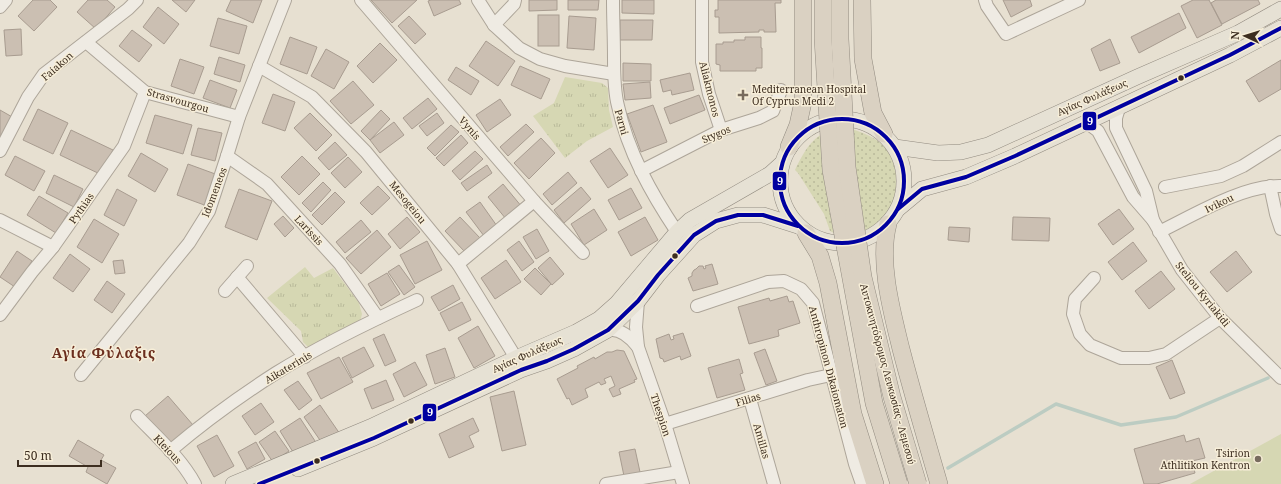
<svg xmlns="http://www.w3.org/2000/svg" width="1281" height="484" font-family="'Noto Serif',serif">
<defs>
<pattern id="grass-dots" width="8" height="8" patternUnits="userSpaceOnUse"><rect width="8" height="8" fill="#d6d7b3"/><path d="M2 2h.1M6 6h.1" fill="none" stroke="#b9b99a" stroke-width="1.8" stroke-linecap="round"/></pattern>
<pattern id="park-tufts" width="24" height="20" patternUnits="userSpaceOnUse"><rect width="24" height="20" fill="#d6d7b3"/><path d="M3 7l-1-3M5 7V3M7 7l1-3M15 17l-1-3M17 17v-4M19 17l1-3" fill="none" stroke="#b9b99a"/></pattern>
</defs>
<rect width="100%" height="100%" fill="#e7e0d1"/>
<path fill="url(#grass-dots)" d="M852 129C861 132 871 136 878 141 903 160 905 201 881 222 869 232 866 234 851 235 842 235 837 235 830 231L824 214 798 173 795 170C802 156 810 138 827 132 834 129 845 130 852 129Z"/>
<g fill="url(#park-tufts)">
<path d="M565 77 602 83 608 88 609 110 613 127 587 141 565 158 533 116 554 103Z"/>
<path d="M305 267 314 278 333 268 359 303 362 314 360 322 356 324 308 347 303 342 301 331 267 298Z"/>
</g>
<path fill="#d6d7b3" d="M1281 434V484H1190Z"/>
<g fill="none" stroke-linecap="round" stroke-linejoin="round">
<path stroke="#bcccc2" stroke-width="3.5" d="M948 468 1056 404 1121 425 1176 417 1268 378"/>
</g>
<g fill="#cbbfb2" stroke="#a89c90">
<path d="M33 0H50L57 7 34 31 18 16Z"/>
<path d="M88 0H107L115 7 96 29 77 12Z"/>
<path d="M172 0H195L186 12Z"/>
<path d="M231 0H262L253 23 226 11Z"/>
<path d="M371 0H417L392 23Z"/>
<path d="M431 0H459L461 4 434 16 428 1Z"/>
<path d="M529 0H557V10L529 11Z"/>
<path d="M568 0H599L598 10H568Z"/>
<path d="M622 0H654V14L622 13Z"/>
<path d="M718 0H781V3H775L776 32H764V30H759V32L719 33V17H715V10H718Z"/>
<path d="M1003 0H1030L1032 6 1011 17Z"/>
<path d="M1193 0H1209L1222 25 1197 38 1181 6Z"/>
<path d="M1216 0H1258L1260 4 1222 24 1211 3Z"/>
<path d="M158 7 179 24 164 44 143 27Z"/>
<path d="M1179 13 1186 28 1139 53 1131 37Z"/>
<rect x="538" y="15" width="21" height="31"/>
<path d="M409 16 426 34 415 44 398 26Z"/>
<path d="M569 16 596 18 594 50 567 48Z"/>
<path d="M218 18 247 26 239 54 210 46Z"/>
<path d="M620 20H653L652 40H620Z"/>
<path d="M21 29 22 55 6 56 4 30Z"/>
<path d="M132 30 152 45 139 62 119 46Z"/>
<path d="M290 37 317 47 307 74 280 64Z"/>
<path d="M745 37H761V48H762V68H756V71H720V65L716 64V44H723V42H734V40H745Z"/>
<path d="M1110 39 1120 63 1100 71 1091 49Z"/>
<path d="M486 41 515 61 498 86 469 66Z"/>
<path d="M380 43 397 60 373 83 357 66Z"/>
<path d="M326 49 349 62 334 89 311 76Z"/>
<path d="M219 57 245 65 240 82 214 74Z"/>
<path d="M180 59 204 67 194 94 171 86Z"/>
<path d="M1281 60V89L1259 102 1246 81Z"/>
<path d="M623 63 651 64V81H623Z"/>
<path d="M520 66 550 79 541 99 511 85Z"/>
<path d="M456 67 479 81 471 95 448 80Z"/>
<path d="M690 73 694 90 672 95 671 90 663 92 660 80Z"/>
<path d="M210 80 237 90 230 108 203 98Z"/>
<path d="M353 81 374 105 351 124 330 101Z"/>
<path d="M650 82 651 98 625 100 623 84Z"/>
<path d="M273 94 295 102 285 131 262 123Z"/>
<path d="M699 95 705 110 670 124 664 108Z"/>
<path d="M428 98 437 109 412 129 403 118Z"/>
<path d="M500 99 511 115 487 132 476 115Z"/>
<path d="M653 105 667 142 641 152 627 114Z"/>
<path d="M38 109 68 123 53 154 23 140Z"/>
<path d="M0 110 14 118 0 144Z"/>
<path d="M381 110 390 119 370 140 361 131Z"/>
<path d="M310 113 332 135 316 151 294 128Z"/>
<path d="M437 113 444 123 427 136 419 126Z"/>
<path d="M155 115 192 125 183 154 146 143Z"/>
<path d="M394 122 404 135 380 153 370 140Z"/>
<path d="M526 124 534 132 508 156 500 147Z"/>
<path d="M451 125 459 132 435 156 427 148Z"/>
<path d="M198 128 222 133 215 161 191 155Z"/>
<path d="M71 130 113 150 102 175 60 155Z"/>
<path d="M461 135 468 143 444 166 436 158Z"/>
<path d="M541 138 555 153 529 179 514 163Z"/>
<path d="M335 142 347 155 329 170 318 158Z"/>
<path d="M610 148 628 175 608 188 590 161Z"/>
<path d="M475 151 483 159 460 180 452 171Z"/>
<path d="M141 153 168 169 155 192 128 176Z"/>
<path d="M15 156 45 171 34 191 5 175Z"/>
<path d="M302 156 320 174 299 195 281 177Z"/>
<path d="M348 157 362 172 345 188 331 173Z"/>
<path d="M188 164 218 175 207 206 177 195Z"/>
<path d="M487 165 492 173 467 191 461 183Z"/>
<path d="M568 172 577 183 552 205 543 194Z"/>
<path d="M54 175 83 189 74 207 46 193Z"/>
<path d="M323 182 331 190 311 212 302 203Z"/>
<path d="M503 184 522 207 506 219 488 197Z"/>
<path d="M378 186 390 198 372 215 360 203Z"/>
<path d="M581 187 591 199 564 223 554 210Z"/>
<path d="M631 188 642 208 619 220 608 200Z"/>
<path d="M117 189 137 200 124 226 104 215Z"/>
<path d="M239 189 272 201 257 240 225 227Z"/>
<path d="M335 192 345 202 322 225 312 215Z"/>
<path d="M39 196 68 213 56 233 27 215Z"/>
<path d="M480 202 497 226 484 236 466 212Z"/>
<path d="M594 209 607 230 584 245 571 224Z"/>
<path d="M1119 209 1134 229 1113 245 1098 224Z"/>
<path d="M283 216 294 228 285 237 274 224Z"/>
<path d="M407 217 420 232 400 249 388 234Z"/>
<path d="M460 217 480 238 465 252 445 231Z"/>
<path d="M645 217 658 240 631 256 618 232Z"/>
<path d="M1013 217 1050 218 1049 241 1012 240Z"/>
<path d="M94 219 119 234 102 263 77 247Z"/>
<path d="M361 220 371 232 345 253 336 242Z"/>
<path d="M949 227 970 228 969 242 948 240Z"/>
<path d="M537 229 549 251 536 259 523 237Z"/>
<path d="M377 230 391 247 361 274 346 258Z"/>
<path d="M427 241 442 270 415 284 400 255Z"/>
<path d="M519 241 534 262 522 271 507 250Z"/>
<path d="M1133 242 1147 261 1122 280 1108 262Z"/>
<path d="M17 251 32 261 15 287 0 277Z"/>
<path d="M1236 251 1252 272 1227 292 1210 272Z"/>
<path d="M70 254 90 269 73 292 53 278Z"/>
<path d="M550 257 564 274 552 285 538 268Z"/>
<path d="M123 260 125 273 115 274 113 261Z"/>
<path d="M506 260 521 282 495 299 481 278Z"/>
<path d="M712 264 718 284 693 291 688 278 692 276V273L694 270 696 269 699 266H703L704 269 706 268 705 266Z"/>
<path d="M399 265 415 287 404 295 388 272Z"/>
<path d="M535 268 551 284 541 295 524 279Z"/>
<path d="M1161 271 1175 289 1149 309 1135 291Z"/>
<path d="M387 273 400 294 381 306 368 284Z"/>
<path d="M107 281 125 294 112 313 94 300Z"/>
<path d="M453 285 460 299 439 311 431 297Z"/>
<path d="M787 296 789 302 793 301 800 323 778 330 779 336 749 344 738 307 769 298 770 301Z"/>
<path d="M462 302 471 320 449 331 440 313Z"/>
<path d="M478 326 495 356 474 368 458 338Z"/>
<path d="M683 333 691 356 681 360 680 356 664 362 663 359 660 358 656 339 669 334 671 340 674 339 673 336Z"/>
<path d="M384 334 396 361 385 366 373 339Z"/>
<path d="M364 347 374 366 352 378 342 358Z"/>
<path d="M445 348 455 377 435 384 426 355Z"/>
<path d="M765 349 777 381 766 385 754 353Z"/>
<path d="M617 350 624 351 637 379 634 380 635 382 619 389 621 394 613 397 609 389 615 386 611 376 604 379 606 383 601 385 599 382 585 389 588 397 572 405 569 398 567 399 557 379 578 368 577 366 594 357 595 359 607 352H612Z"/>
<path d="M339 357 353 382 321 399 307 373Z"/>
<path d="M739 359 743 373 740 374 745 390 717 398 708 368Z"/>
<path d="M1172 360 1185 393 1170 399 1156 367Z"/>
<path d="M415 362 427 385 404 397 393 374Z"/>
<path d="M386 380 394 400 372 409 364 389Z"/>
<path d="M298 381 312 400 299 410 284 390Z"/>
<path d="M514 391 526 445 502 451 490 397Z"/>
<path d="M168 396 193 425 171 445 145 416Z"/>
<path d="M261 403 274 422 255 435 242 416Z"/>
<path d="M320 405 340 434 324 446 304 417Z"/>
<path d="M300 418 317 444 296 457 280 431Z"/>
<path d="M473 418 479 431 469 436 474 447 449 458 439 434Z"/>
<path d="M275 431 289 451 273 462 259 442Z"/>
<path d="M217 435 234 466 214 477 197 446Z"/>
<path d="M1184 435 1186 442 1199 438 1205 458 1192 461 1195 473 1157 484H1144L1134 449Z"/>
<path d="M78 440 104 455 101 460 116 468 107 484 86 472 88 467 69 456Z"/>
<path d="M256 442 265 459 247 469 238 452Z"/>
<path d="M635 449 640 472 624 476 619 452Z"/>
</g>
<g fill="none" stroke-linecap="round" stroke-linejoin="round">
<g stroke="#ada599" stroke-width="14">
<g id="minor">
<path d="M361 0 534 201 583 253"/>
<path d="M478 0 494 25 519 48 540 59 565 66 614 74"/>
<path d="M613 0C613 19 614 38 614 58 614 74 614 91 618 106 628 152 651 193 677 232"/>
<path d="M702 0V62L709 94 721 130"/>
<path d="M985 0 987 6 1006 34 1079 0"/>
<path d="M0 7 6 0"/>
<path d="M494 25 514 4 515 0"/>
<path d="M86 42 145 92 239 117"/>
<path d="M259 66 312 97 366 152 458 264 516 358 519 366"/>
<path d="M1119 108 1116 118V128L1146 191 1153 220 1182 270 1220 318 1281 378"/>
<path d="M1081 125H1090L1098 131 1133 197 1153 220"/>
<path d="M0 151 28 97 44 74 128 9 137 0"/>
<path d="M227 156 267 184 340 264 378 318"/>
<path d="M641 171 721 130 759 118 773 111 781 90"/>
<path d="M1270 186 1276 214 1281 229"/>
<path d="M1165 187 1221 176 1243 166 1281 142"/>
<path d="M0 220 53 247"/>
<path d="M1159 232C1194 215 1243 185 1281 186"/>
<path d="M458 264 534 201"/>
<path d="M237 277 305 357"/>
<path d="M1094 278 1075 299 1073 314 1080 334 1090 345 1121 358H1149L1166 354 1220 318"/>
<path d="M225 291 247 266"/>
<path d="M638 301 636 327 638 347 665 424 683 484"/>
<path d="M697 306 768 282 784 281 801 289 813 303 855 464 862 484"/>
<path d="M0 315 32 272 53 247 124 146 145 92"/>
<path d="M608 330C621 328 631 338 638 347"/>
<path d="M81 375 189 243 209 211 227 156 239 117 285 0"/>
<path d="M750 399 774 484"/>
<path d="M137 416C157 437 181 458 195 484"/>
<path d="M665 424 808 380 831 375"/>
<path d="M170 451C203 423 240 396 276 373 321 345 369 322 417 300"/>
<path d="M606 484 679 472"/>
</g>
</g>
<g stroke="#928b80" stroke-width="16">
<g id="major">
<circle cx="842" cy="181" r="62"/>
<path d="M895 147 938 153 961 152 988 145 1137 77 1238 33 1281 9"/>
<path d="M898 209 922 189 966 177 1015 156 1230 55 1281 28"/>
<path d="M298 469 374 438 521 370 547 361 574 349 608 330 638 301 658 275 694 235 716 221 738 215H763L798 226"/>
<path d="M233 484 370 427 516 358 576 332 599 319 617 303 677 232 690 220 770 174 781 164"/>
</g>
</g>
<g stroke="#928b80" stroke-width="18">
<g id="highway">
<path d="M862 0 863 59 873 113 884 134"/>
<path d="M789 147 798 125 803 102V0"/>
<path d="M888 224C878 262 892 312 901 349 913 395 926 439 939 484"/>
<path d="M806 233 820 256 828 283 853 414 875 484"/>
</g>
</g>
<use href="#minor" stroke="#efebe3" stroke-width="12"/>
<use href="#major" stroke="#e6e1d4" stroke-width="15"/>
<use href="#highway" stroke="#dad1c2" stroke-width="17"/>
<g stroke="#928b80" stroke-width="18" stroke-linecap="butt">
<g id="highway-bridge">
<path d="M823 0V39L831 170 874 403 899 484"/>
<path d="M840 0V39L847 167 863 277 892 397 918 484"/>
</g>
</g>
<use href="#highway-bridge" stroke="#dad1c2" stroke-width="17"/>
<g stroke="#f7eed8" stroke-width="7">
<g id="bus-1">
<circle cx="842" cy="181" r="62"/>
<path d="M898 209 922 189 966 177 1015 156 1230 55 1281 28"/>
<path d="M259 484 374 438 521 370 547 361 574 349 608 330 638 301 658 275 694 235 716 221 738 215H763L798 226"/>
</g>
</g>
<use href="#bus-1" stroke="#0000a0" stroke-width="4"/>
</g>
<g fill="#3d2e20" stroke="#f7eed8" stroke-width="1.5">
<circle cx="1181" cy="78" r="3.5"/>
<circle cx="675" cy="256" r="3.5"/>
<circle cx="411" cy="421" r="3.5"/>
<circle cx="317" cy="461" r="3.5"/>
</g>
<g fill="#786c5e" stroke="#f7eed8" stroke-width="1.5">
<path d="M741 89h4v4h4v4h-4v4h-4v-4h-4v-4h4z"/>
<circle cx="1258" cy="459" r="4"/>
</g>
<g text-anchor="middle" dominant-baseline="central" stroke-width="3" stroke-linejoin="round" paint-order="stroke">
<g font-size="10" fill="#3d2e20" stroke="#f7eed8">
<text transform="translate(57 66) rotate(-41)">Faiakon</text>
<text transform="translate(710 89) rotate(76)">Aliakmonos</text>
<text transform="translate(1092 97) rotate(-24)">Αγίας Φυλάξεως</text>
<text transform="translate(178 100) rotate(16)">Strasvourgou</text>
<text transform="translate(622 122) rotate(74)">Parni</text>
<text transform="translate(470 128) rotate(49)">Vynis</text>
<text transform="translate(716 134) rotate(-23)">Stygos</text>
<text transform="translate(214 192) rotate(-69)">Idomeneos</text>
<text transform="translate(408 202) rotate(51)">Mesogeiou</text>
<text transform="translate(1219 203) rotate(-26)">Ivikou</text>
<text transform="translate(81 208) rotate(-55)">Pythias</text>
<text transform="translate(309 230) rotate(47)">Larissis</text>
<text transform="translate(1203 294) rotate(51)">Steliou Kyriakidi</text>
<text transform="translate(527 354) rotate(-24)">Αγίας Φυλάξεως</text>
<text transform="translate(288 367) rotate(-31)">Aikaterinis</text>
<text transform="translate(829 367) rotate(75)">Anthropinon Dikaiomaton</text>
<text transform="translate(888 374) rotate(75)">Αυτοκινητόδρομος Λευκωσίας - Λεμεσού</text>
<text transform="translate(748 399) rotate(-17)">Filias</text>
<text transform="translate(661 415) rotate(72)">Thespion</text>
<text transform="translate(762 441) rotate(74)">Amillas</text>
<text transform="translate(168 449) rotate(47)">Kleious</text>
</g>
<g font-size="10" fill="#3d2e20" stroke="#f7eed8" text-anchor="start">
<text x="752" y="89">Mediterranean Hospital<tspan x="752" dy="12">Of Cyprus Medi 2</tspan></text>
<text x="1250" y="453" text-anchor="end">Tsirion<tspan x="1250" dy="12">Athlitikon Kentron</tspan></text>
</g>
<g font-size="14" font-weight="bold" letter-spacing="1" fill="#6b2e1e" stroke="#f7eed8">
<text x="104" y="352">Αγία Φύλαξις</text>
</g>
</g>
<g stroke="#f7eed8" stroke-width="1.5">
<rect x="1082" y="111" width="15" height="20" rx="4" fill="#0000a0"/>
<rect x="772" y="171" width="15" height="20" rx="4" fill="#0000a0"/>
<rect x="422" y="403" width="15" height="19" rx="4" fill="#0000a0"/>
</g>
<g font-size="11" text-anchor="middle" font-weight="bold" fill="#fff">
<text x="1090" y="125">9</text>
<text x="780" y="185">9</text>
<text x="430" y="416">9</text>
</g>
<g transform="translate(1245 36) rotate(274)" stroke="#f7eed8" stroke-width="3" paint-order="stroke">
<path d="M0-3L7 15L0 10L-7 15Z" fill="#3d2e20"/>
<text y="-6" font-size="11" font-weight="bold" text-anchor="middle" fill="#3d2e20">N</text>
</g>
<path d="M18 460v6h83v-6" fill="none" stroke="#3d2e20" stroke-width="2"/>
<text x="24" y="460" font-size="12" fill="#3d2e20" stroke="#f7eed8" stroke-width="3" paint-order="stroke">50 m</text>
</svg>
